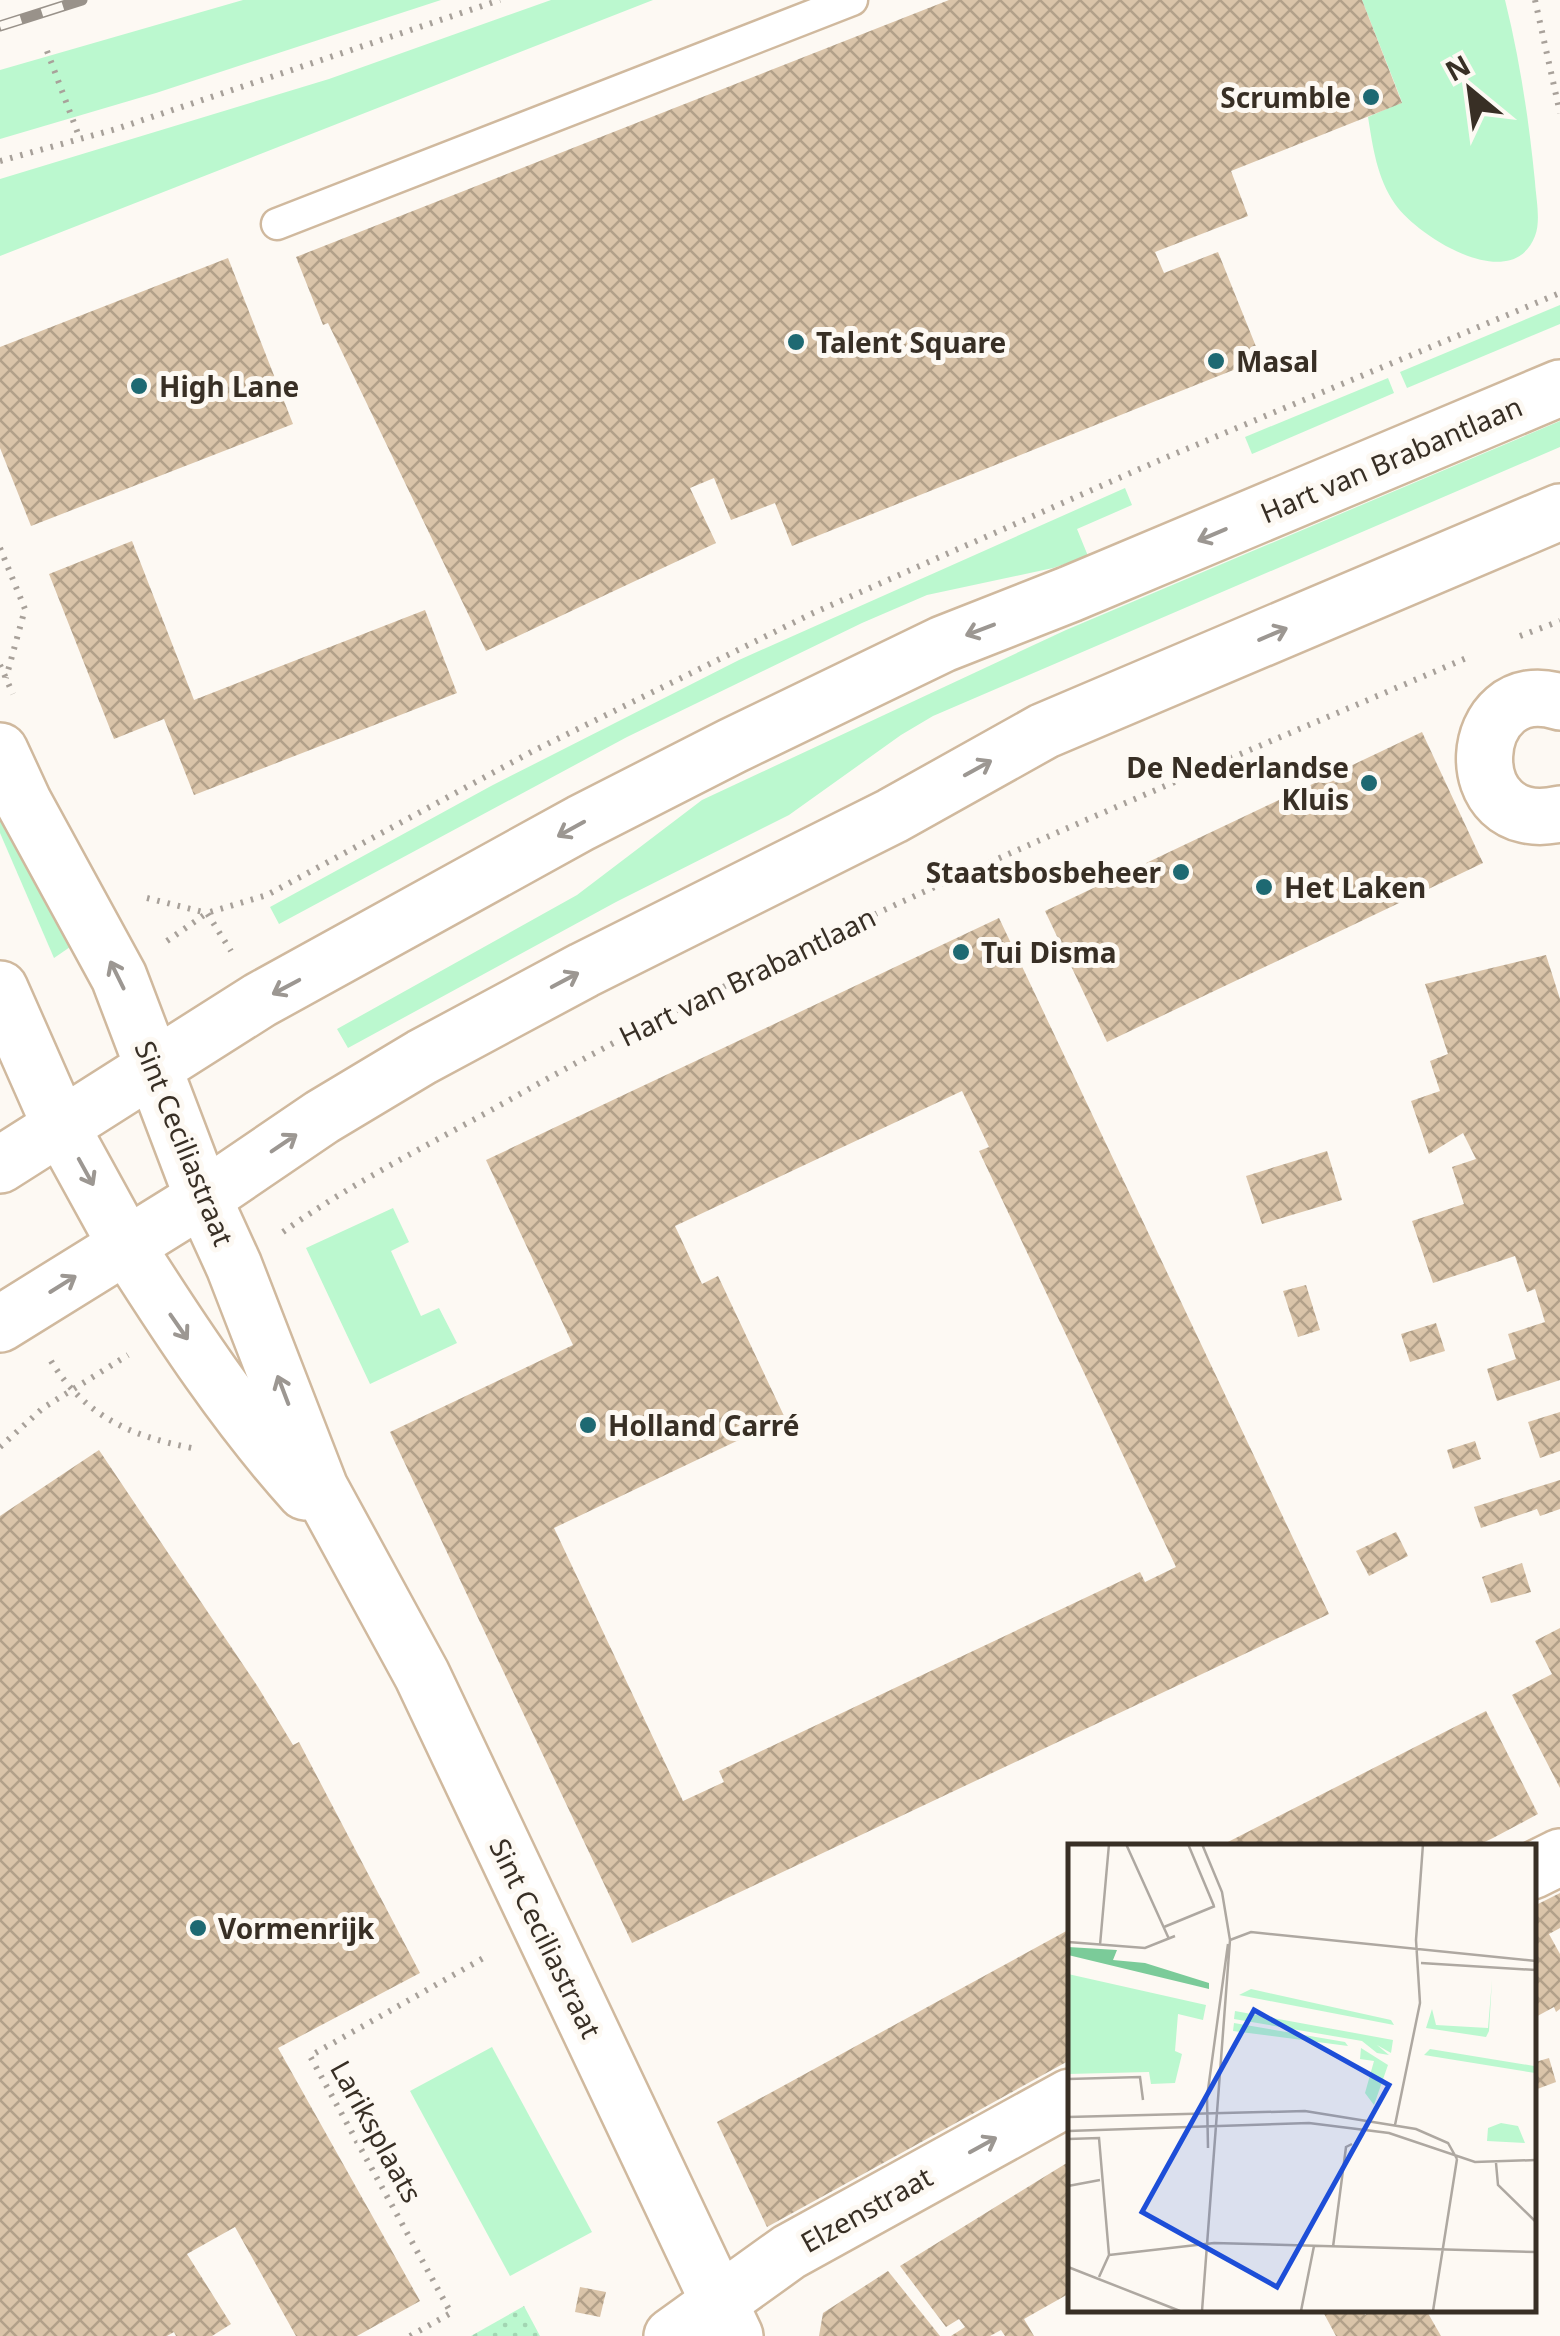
<svg xmlns="http://www.w3.org/2000/svg" width="1560" height="2336" font-family="'Noto Sans',sans-serif">
<defs>
<pattern id="park-dots" width="8" height="8" patternUnits="userSpaceOnUse" patternTransform="scale(2.5)"><rect width="8" height="8" fill="#bbf8cf"/><path d="M2 2h.1M6 6h.1" fill="none" stroke="#a2d5b2" stroke-width="1.8" stroke-linecap="round"/></pattern>
<pattern id="building-cross-hatch" width="8" height="8" patternUnits="userSpaceOnUse" patternTransform="scale(2.5)"><rect width="8" height="8" fill="#dac4a9"/><path d="M0 0l8 8M0 8l8-8" fill="none" stroke="#b2a089"/></pattern>
</defs>
<rect width="100%" height="100%" fill="#fdf9f3"/>
<g fill="#bbf8cf">
<path d="M243 0H441L156 93 0 139V70Z"/>
<path d="M551 0H653L0 256V179L329 79Z"/>
<path d="M1362 0H1505C1520 60 1529 121 1535 182 1536 198 1541 221 1535 236 1512 296 1418 237 1395 204 1377 178 1373 148 1368 117L1402 102Z"/>
<path d="M1560 305V324L1407 388 1400 372Z"/>
<path d="M1388 378 1394 393 1252 454 1245 437Z"/>
<path d="M1560 421V447L933 716 901 735 789 815 616 902 348 1048 337 1029 577 895 702 800 1066 630Z"/>
<path d="M1125 488 1132 505 1077 529 1088 556 1053 568 927 595 862 623 627 737 279 924 270 907 491 786 739 660Z"/>
<path d="M0 813 73 945 54 958 0 833Z"/>
<path d="M393 1208 409 1242 391 1251 421 1316 439 1308 457 1343 370 1384 306 1248Z"/>
<path d="M492 2047 592 2232 510 2276 410 2091Z"/>
</g>
<path fill="url(#park-dots)" d="M524 2306 540 2336H471Z"/>
<g fill="url(#building-cross-hatch)" fill-rule="evenodd">
<path d="M949 0H1362L1402 103 1231 171 1248 216 1155 252 1164 273 1218 252 1261 359 792 546 775 503 731 520 714 478 690 488 716 543 486 651 328 323 323 325 296 257Z"/>
<path d="M228 258 293 424 31 526 0 448V347Z"/>
<path d="M132 541 194 700 425 610 457 693 194 795 164 719 114 739 49 574Z"/>
<path d="M1422 732 1483 863 1107 1042 1045 911Z"/>
<path d="M999 918 1329 1614 632 1943 390 1432 573 1345 486 1160ZM962 1091 989 1147 979 1151 1176 1567 1145 1582 1140 1572 719 1771 724 1782 683 1801 554 1528 785 1418 718 1276 702 1284 675 1226Z"/>
<path d="M1546 955 1560 999V1380L1497 1401 1487 1369 1516 1359 1508 1334 1545 1322 1536 1292 1535 1289 1527 1292 1515 1256 1433 1283 1412 1221 1464 1204 1452 1167 1476 1159 1463 1133 1429 1154 1411 1101 1440 1091 1430 1061 1448 1054 1425 984Z"/>
<path d="M1327 1151 1342 1200 1262 1224 1246 1176Z"/>
<path d="M1306 1285 1320 1330 1298 1337 1283 1291Z"/>
<path d="M1436 1323 1445 1351 1410 1362 1401 1334Z"/>
<path d="M1560 1412V1451L1540 1458 1528 1422Z"/>
<path d="M1475 1441 1481 1459 1453 1469 1447 1450Z"/>
<path d="M99 1450 258 1687 293 1745 299 1742 420 1973 278 2048 420 2301 357 2336H296L235 2227 187 2254 231 2324 212 2336H176L174 2332 167 2336H0V1516Z"/>
<path d="M1560 1480V1509L1540 1516 1537 1509 1481 1528 1474 1507Z"/>
<path d="M1396 1532 1408 1556 1369 1576 1356 1551Z"/>
<path d="M1522 1563 1531 1592 1491 1603 1482 1577Z"/>
<path d="M1560 1628V1788L1512 1695 1552 1674 1535 1641Z"/>
<path d="M1486 1711 1538 1814 1493 1838 1476 1846H1220Z"/>
<path d="M1560 1893V1928L1549 1934 1560 1954V2009L1556 2012 1554 2007 1532 2019V1907Z"/>
<path d="M1070 1929V2060L767 2227 717 2122Z"/>
<path d="M1549 2058 1556 2082 1532 2091V2063Z"/>
<path d="M1070 2161V2293L1024 2319 1034 2336H1005L1001 2330 990 2336H951L965 2327 959 2319 946 2327 900 2266Z"/>
<path d="M888 2271 940 2336H819L823 2313Z"/>
<path d="M580 2287 606 2292 600 2317 575 2312Z"/>
<path d="M1321 2308H1361L1365 2315 1377 2308H1425L1441 2336H1336Z"/>
</g>
<g fill="none" stroke-linecap="round" stroke-linejoin="round">
<g stroke="#d0b99e" stroke-width="35">
<path id="service" d="M277 224 852 0"/>
</g>
<g stroke="#d0b99e" stroke-width="60">
<g id="minor">
<path d="M1560 702C1466 671 1453 838 1560 814"/>
<path d="M0 751 24 803 119 977 203 1198 234 1266 320 1488 422 1675 735 2336"/>
<path d="M126 1245C180 1330 237 1417 305 1492"/>
<path d="M1532 1871 1560 1857"/>
<path d="M672 2336 789 2252 1070 2097"/>
</g>
</g>
<g stroke="#d0b99e" stroke-width="60">
<g id="tertiary">
<path d="M0 989 60 1125 126 1245"/>
<path d="M0 1165 260 1000 581 823 732 746 943 644 1070 594 1560 388"/>
<path d="M0 1324 203 1198 322 1117 422 1057 584 970 892 816 1044 731 1560 512"/>
</g>
</g>
<g stroke="#a8a19a" stroke-width="6" stroke-dasharray="2.5 8" stroke-linecap="butt">
<path d="M1535 0 1560 113"/>
<path d="M47 51 80 139"/>
<path d="M0 161 116 129 500 0"/>
<path d="M0 548 25 609 6 678"/>
<path d="M1520 636 1560 621"/>
<path d="M0 665 13 694"/>
<path d="M147 898 207 913 231 951"/>
<path d="M167 941 207 913 267 895 533 751 813 613 1160 460 1560 293"/>
<path d="M283 1232C354 1181 435 1142 511 1099 819 925 1147 795 1471 656"/>
<path d="M51 1361C85 1416 130 1436 192 1448"/>
<path d="M0 1447 43 1408 128 1355"/>
<path d="M410 2336 451 2313 310 2056 487 1956"/>
</g>
<use href="#service" stroke="#fff" stroke-width="30"/>
<use href="#minor" stroke="#fff" stroke-width="55"/>
<use href="#tertiary" stroke="#fff" stroke-width="55"/>
<g stroke="#99928a" stroke-width="11">
<path id="rail" d="M0 26 82 0"/>
</g>
<use href="#rail" stroke="#fdf9f3" stroke-width="8" stroke-dasharray="22" stroke-linecap="butt"/>
</g>
<defs><path id="oneway-shaft" d="M-6 0H5M1.5-3L5.5 0L1.5 3" fill="none" stroke-width="1.6" stroke-linecap="round" stroke-linejoin="round" transform="scale(2.5)"/></defs>
<g stroke="#9c9792">
<use href="#oneway-shaft" transform="translate(1212 535) rotate(157)"/>
<use href="#oneway-shaft" transform="translate(980 630) rotate(159)"/>
<use href="#oneway-shaft" transform="translate(1273 634) rotate(-23)"/>
<use href="#oneway-shaft" transform="translate(978 768) rotate(-29)"/>
<use href="#oneway-shaft" transform="translate(571 829) rotate(151)"/>
<use href="#oneway-shaft" transform="translate(117 975) rotate(-116)"/>
<use href="#oneway-shaft" transform="translate(565 980) rotate(-28)"/>
<use href="#oneway-shaft" transform="translate(286 987) rotate(152)"/>
<use href="#oneway-shaft" transform="translate(284 1143) rotate(-34)"/>
<use href="#oneway-shaft" transform="translate(86 1172) rotate(61)"/>
<use href="#oneway-shaft" transform="translate(63 1284) rotate(-32)"/>
<use href="#oneway-shaft" transform="translate(179 1327) rotate(55)"/>
<use href="#oneway-shaft" transform="translate(283 1390) rotate(-111)"/>
<use href="#oneway-shaft" transform="translate(983 2145) rotate(-29)"/>
</g>
<g fill="#1e6972" stroke="#fdf9f3" stroke-width="4">
<circle cx="1371" cy="97" r="10"/>
<circle cx="796" cy="342" r="10"/>
<circle cx="1216" cy="361" r="10"/>
<circle cx="139" cy="386" r="10"/>
<circle cx="1369" cy="783" r="10"/>
<circle cx="1181" cy="872" r="10"/>
<circle cx="1264" cy="887" r="10"/>
<circle cx="961" cy="952" r="10"/>
<circle cx="588" cy="1425" r="10"/>
<circle cx="198" cy="1928" r="10"/>
</g>
<g text-anchor="middle" dominant-baseline="central" stroke-width="10" stroke-linejoin="round" paint-order="stroke">
<g font-size="28" font-weight="bold" fill="#382f25" stroke="#fdf9f3" text-anchor="start">
<text x="1351" y="97" text-anchor="end">Scrumble</text>
<text x="816" y="342">Talent Square</text>
<text x="1236" y="361">Masal</text>
<text x="159" y="386">High Lane</text>
<text x="1349" y="767" text-anchor="end">De Nederlandse<tspan x="1349" dy="32">Kluis</tspan></text>
<text x="1161" y="872" text-anchor="end">Staatsbosbeheer</text>
<text x="1284" y="887">Het Laken</text>
<text x="981" y="952">Tui Disma</text>
<text x="608" y="1425">Holland Carré</text>
<text x="218" y="1928">Vormenrijk</text>
</g>
<g font-size="28" fill="#382f25" stroke="#fdf9f3">
<text transform="translate(1391 459) rotate(-23)">Hart van Brabantlaan</text>
<text transform="translate(747 976) rotate(-26)">Hart van Brabantlaan</text>
<text transform="translate(185 1143) rotate(68)">Sint Ceciliastraat</text>
<text transform="translate(546 1938) rotate(64)">Sint Ceciliastraat</text>
<text transform="translate(377 2131) rotate(61)">Lariksplaats</text>
<text transform="translate(866 2209) rotate(-29)">Elzenstraat</text>
</g>
</g>
<g transform="translate(1068 1844)">
<rect width="468" height="468" fill="#fdf9f3"/>
<path d="M424 136 421 187 418 193 358 184 364 165 368 181 420 184ZM183 145 323 176 326 181 171 151ZM167 167 325 196 323 209 309 201 321 211 309 209 294 197 166 175ZM166 179 277 198 280 202 165 187ZM293 204 320 221 306 261 297 249 306 217 292 215ZM362 205 466 222 467 229 356 211ZM433 279 450 282 457 299 419 297 420 284Z" fill="#bbf8cf"/>
<path d="M0 103 49 106 45 116 77 119 141 139V145L0 111Z" fill="#7bcb99"/>
<path d="M0 130 138 161 135 176 110 170 107 207 114 210 107 239 83 240 81 228 0 230Z" fill="#bbf8cf"/>
<path fill="none" stroke="#aea8a1" stroke-width="2.5" d="M58 0 101 95M120 0 146 62M134 0 154 48 162 96 134 467M96 83 147 62M162 96 183 88 468 117M0 98 77 104 107 92M32 101 41 0M353 119 468 126M0 235 72 233 75 256M0 273 237 267 348 285 380 299 389 315M327 281 352 159 348 96 355 0M0 287 241 279 321 289 407 318 468 316M0 295 31 294 41 411 31 433M140 304 139 253 160 100M428 319 430 341 468 378M0 342 32 336M265 403 278 303 284 300M41 411 146 399 468 408M0 423 112 467M233 467 246 402M365 467 389 315"/>
<path fill="#1d4ed8" fill-opacity="0.15" stroke="#1d4ed8" stroke-width="5" d="M186 166 321 241 209 443 74 368Z"/>
<rect width="468" height="468" fill="none" stroke="#382f25" stroke-width="5"/>
</g>
<g transform="translate(1470 90) rotate(331)" stroke="#fdf9f3" stroke-width="8" paint-order="stroke">
<path d="M0-8L18 38L0 25L-18 38Z" fill="#382f25"/>
<text y="-15" font-size="28" font-weight="bold" text-anchor="middle" fill="#382f25">N</text>
</g>
</svg>
